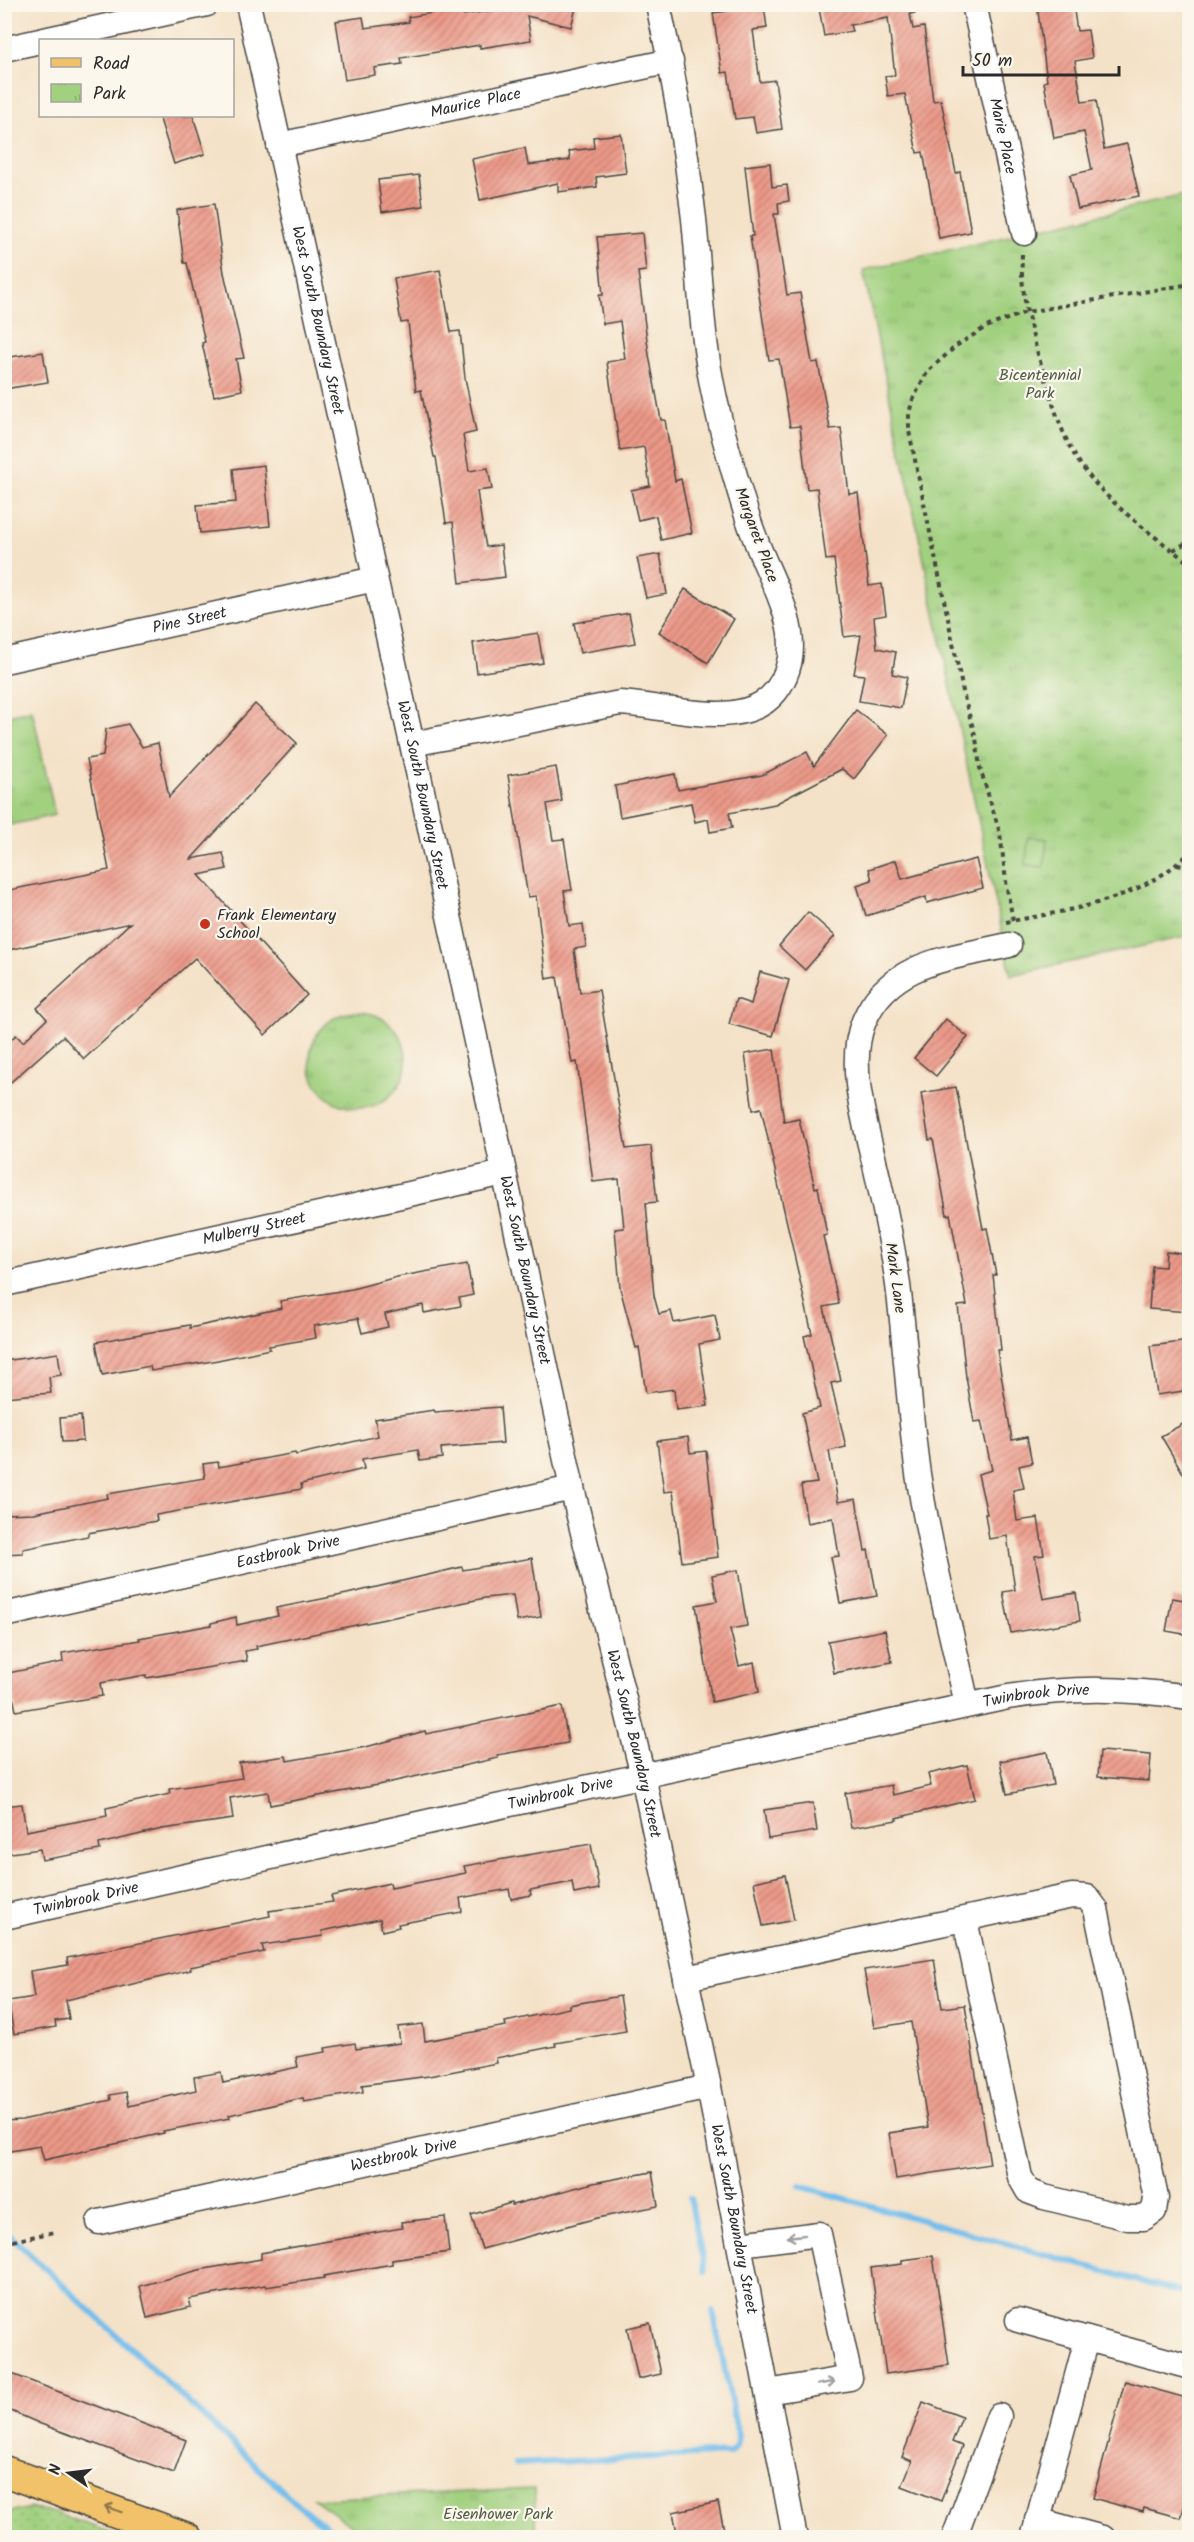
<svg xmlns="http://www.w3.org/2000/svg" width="1194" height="2542" font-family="Kalam,sans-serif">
<defs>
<pattern id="grass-dots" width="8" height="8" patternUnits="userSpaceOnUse" patternTransform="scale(1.5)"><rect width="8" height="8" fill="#a1d07f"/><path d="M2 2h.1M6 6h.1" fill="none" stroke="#8bb36e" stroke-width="1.8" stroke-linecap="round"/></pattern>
<pattern id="park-tufts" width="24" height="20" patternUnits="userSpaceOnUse" patternTransform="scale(1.5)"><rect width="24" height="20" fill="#a1d07f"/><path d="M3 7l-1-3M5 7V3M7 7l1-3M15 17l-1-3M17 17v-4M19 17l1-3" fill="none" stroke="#8bb36e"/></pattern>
<pattern id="building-hatch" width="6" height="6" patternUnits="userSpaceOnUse" patternTransform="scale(1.5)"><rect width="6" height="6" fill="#ec9988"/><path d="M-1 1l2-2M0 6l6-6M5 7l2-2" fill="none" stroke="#bf7d6f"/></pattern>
</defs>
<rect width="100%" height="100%" fill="#fbf7ec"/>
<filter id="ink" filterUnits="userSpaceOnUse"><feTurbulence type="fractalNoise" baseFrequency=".0167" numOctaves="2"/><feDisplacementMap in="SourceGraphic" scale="12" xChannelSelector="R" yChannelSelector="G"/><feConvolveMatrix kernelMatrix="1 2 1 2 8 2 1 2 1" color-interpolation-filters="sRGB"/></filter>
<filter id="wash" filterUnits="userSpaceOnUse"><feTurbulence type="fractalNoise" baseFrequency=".008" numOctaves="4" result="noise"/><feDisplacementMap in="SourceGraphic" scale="24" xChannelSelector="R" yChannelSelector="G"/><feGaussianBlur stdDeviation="1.35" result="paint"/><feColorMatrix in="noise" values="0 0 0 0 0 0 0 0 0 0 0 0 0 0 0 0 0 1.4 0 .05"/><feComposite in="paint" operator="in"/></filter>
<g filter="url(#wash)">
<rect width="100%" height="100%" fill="#f4e2c8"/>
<path fill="url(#grass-dots)" stroke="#667e55" stroke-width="1.5" d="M29 2508 54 2513 125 2537H5V2514Z"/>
<g fill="url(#park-tufts)" stroke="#667e55" stroke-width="1.5">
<path d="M1189 194V936L1011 975 863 270Z"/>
<path d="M32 709 55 815 5 826V716Z"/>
<circle cx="358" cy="1060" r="48"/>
<path d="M534 2489 537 2537H368L314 2499Z"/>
</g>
<path fill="#a1d07f" stroke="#667e55" stroke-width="1.5" d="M1028 837 1047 839 1044 867 1026 865Z"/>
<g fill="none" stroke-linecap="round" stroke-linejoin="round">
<g stroke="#73beec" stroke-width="6">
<path d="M800 2186 1190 2295"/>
<path d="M690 2198 705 2271"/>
<path d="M4 2230 298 2505 334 2533 344 2538"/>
<path d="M515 2464 730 2453 736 2446 738 2436 713 2311"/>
</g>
</g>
<g id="blocks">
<g fill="url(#building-hatch)">
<path d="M507 4H577L571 27 527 16 531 40 480 48V45L401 58 402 64 374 68 375 75 345 80 336 21 363 17 365 28 409 22 408 17 462 8 463 15 507 8Z"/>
<path d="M840 4H914L915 13 910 14 913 29 924 27 933 101 941 100 956 173 960 172 971 232 939 238 923 152 917 153 905 94 888 96 885 76 895 75 888 18 850 25 852 31 824 36 819 8Z"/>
<path d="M1037 4H1073L1077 31 1088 30 1092 58 1075 61 1082 102 1096 100 1104 149 1127 144 1139 196 1078 209 1070 175 1092 170 1084 132 1054 138 1044 82 1047 81Z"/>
<path d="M764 6 767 28 753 30 760 82 775 80 782 129 756 133 753 117 735 119 728 72 722 73 713 13Z"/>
<path d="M159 116H193L205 154 174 164Z"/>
<path d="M621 134 626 173 596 177 597 187 558 192V183L480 200 472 159 525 148 528 165 570 160 569 151 594 148 593 137Z"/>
<path d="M770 163 772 187 787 185 789 201 778 203 779 214H774L787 295 800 293 812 363 818 362 830 429 841 428 849 494 858 493 869 586 882 584 886 615 874 617 877 648 896 652 892 674 907 677 901 708 859 701 864 675 854 674 861 635 844 637 834 559 826 560 817 488 807 489 800 426 790 427 779 359 769 360 750 236H753L745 166Z"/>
<path d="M419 175 423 206 382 212 378 180Z"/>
<path d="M214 204 224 273 244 358 236 359 242 390 214 396 202 343 205 342 187 263H184L177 210Z"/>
<path d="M642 233 646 271 638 272 649 355 661 420H665L675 481 681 479 692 533 661 540 656 516 638 520 631 490 650 486 644 447 620 451 607 362 625 359 620 321 603 324 599 295H603L597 237Z"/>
<path d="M440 270 451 332 460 331 465 378 476 432 463 435 469 471 488 468 492 489 477 491 483 531 486 547 501 545 505 577 460 583 453 522 446 523 436 457H434L421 390 416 391 408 322 401 323 394 278Z"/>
<path d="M43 352 48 382 4 389V358Z"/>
<path d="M264 465 270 526 200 533 197 505 236 502 233 469Z"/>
<path d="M660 554 667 594 646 598 637 558Z"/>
<path d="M685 589 734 619 708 663 659 632Z"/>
<path d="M629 613 635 643 580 653 574 623Z"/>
<path d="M538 633 543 663 477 673 473 643Z"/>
<path d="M255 704 297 743 191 859 223 853 227 869 199 875 307 995 265 1035 195 958 84 1059 63 1036 4 1088V1046L16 1035 23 1042 47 1019 37 1008 130 923 4 951V891L109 870 87 759 103 756 106 729 128 724 142 747 158 743 169 797Z"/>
<path d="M856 710 888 735 854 779 842 769 775 804 729 813 732 828 710 832 708 819 695 822 691 803 620 817 615 786 675 774 678 790 762 775 807 752 814 766Z"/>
<path d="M556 767 562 801 547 804 553 840 564 839 572 890 564 891 569 926 583 924 586 947 574 949 580 993 599 990 626 1149 651 1146 657 1202 646 1203 654 1296 659 1314 671 1311 674 1323 715 1315 720 1340 699 1344 708 1406 676 1410 674 1389 646 1393 639 1347 636 1348 620 1288 615 1229 624 1228 619 1179 593 1182 577 1062 572 1063 557 977 546 979 536 896 528 897 508 775Z"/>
<path d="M976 859 983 888 927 903 926 897 866 916 857 885 872 880 869 869 896 860 902 879Z"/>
<path d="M808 912 835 936 805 970 779 946Z"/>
<path d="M760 972 789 980 773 1036 729 1024 736 999 751 1004Z"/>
<path d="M946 1019 968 1037 936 1076 914 1058Z"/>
<path d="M774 1049 784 1122 799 1119 815 1188 818 1187 827 1235 823 1236 839 1304 824 1307 841 1381 831 1383 846 1447 829 1451 838 1502 856 1499 865 1551 868 1550 877 1596 840 1603 831 1557 839 1556 833 1518 807 1523 801 1485 817 1483 802 1413 820 1408 804 1336 812 1334 761 1108 753 1110 745 1054Z"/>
<path d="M956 1087 983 1229 987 1228 996 1275H993L1001 1350H997L1012 1440 1027 1437 1032 1463 1019 1466 1024 1488 1013 1490 1017 1521 1038 1518 1044 1555 1035 1556 1043 1599 1076 1593 1080 1621 1011 1633 1003 1592 1015 1590 1007 1536 989 1539 985 1514H987L978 1474 992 1470 981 1421 974 1422 966 1377 958 1306 967 1305 950 1214 947 1215 933 1139 929 1140 921 1093Z"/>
<path d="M1166 1251 1190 1254V1312L1149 1309 1152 1266 1165 1267Z"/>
<path d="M467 1264 473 1295 459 1298 461 1306 424 1313 423 1305 385 1314 388 1327 362 1333 358 1318 314 1326 316 1338 269 1346 270 1349 213 1361 151 1371 150 1366 102 1375 96 1342 190 1325V1328L282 1308 280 1301 352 1289 397 1277Z"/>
<path d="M1190 1341V1390L1157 1395 1150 1346Z"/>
<path d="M58 1353 61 1375 49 1377 51 1393 4 1397V1361Z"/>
<path d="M500 1407 503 1443 441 1448 442 1458 420 1461 418 1450 362 1459 364 1469 301 1484 302 1489 156 1515 157 1521 88 1533V1536L23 1549V1553L4 1554V1514L34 1513 108 1498 107 1494 205 1478 203 1464 218 1462 219 1467 295 1453 296 1455 378 1436 375 1419 434 1410 435 1412Z"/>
<path d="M81 1416 83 1441 62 1442 60 1418Z"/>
<path d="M1190 1420V1485L1161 1436Z"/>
<path d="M688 1437 690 1453 706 1451 718 1557 682 1562 673 1491 664 1492 657 1441Z"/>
<path d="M532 1558 541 1617 517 1621 513 1595 485 1598 256 1646 257 1649 245 1651 247 1661 146 1678V1675L100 1683 102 1696 16 1711 8 1673 63 1662 62 1653 140 1640 139 1638 211 1625V1623L236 1617 237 1625 278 1616 276 1608 347 1594 462 1567 463 1570Z"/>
<path d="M738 1570 747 1626 730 1629 739 1666 754 1662 759 1692 712 1702 696 1605 717 1601 712 1575Z"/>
<path d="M1172 1598 1190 1601V1635L1166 1631Z"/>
<path d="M885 1630 892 1662 834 1673 828 1641Z"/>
<path d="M562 1706 568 1743 497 1755 498 1758 378 1785 270 1805 268 1792 230 1798 233 1819 162 1829 99 1844 100 1850 42 1860 40 1849 4 1854V1806L22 1804 26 1831 107 1816 106 1808 170 1794 169 1789 242 1778 239 1763 286 1756 287 1761 366 1747 425 1731 426 1734Z"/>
<path d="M1100 1751 1151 1755 1149 1781 1098 1777Z"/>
<path d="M1047 1752 1053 1785 1007 1794 1000 1761Z"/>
<path d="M967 1765 975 1799 896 1818 897 1820 851 1828 845 1793 891 1785 893 1795 931 1786 928 1774Z"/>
<path d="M813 1803 817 1831 768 1839 764 1810Z"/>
<path d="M591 1844 599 1889 574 1894 572 1882 530 1890 531 1895 511 1899 509 1889 460 1898 462 1912 398 1924 399 1927 382 1931 380 1919 322 1931 323 1936 262 1945 264 1952 190 1967 191 1970 66 2000 69 2019 55 2021 56 2027 14 2034 8 2001 34 1997 30 1971 68 1965 67 1958 270 1916 269 1911 333 1902 331 1896 390 1883 391 1888 466 1873 464 1866Z"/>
<path d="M785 1875 794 1920 763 1926 754 1882Z"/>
<path d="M934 1959 942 2008 965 2005 990 2164 896 2179 889 2133 928 2127 911 2022 874 2028 864 1970Z"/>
<path d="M620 1996 626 2031 555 2043 556 2046 496 2058 497 2063 429 2076 362 2085 363 2092 304 2102 303 2098 229 2115 230 2118 163 2131 164 2133 44 2160 40 2146 4 2152V2121L22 2120 111 2100 110 2095 126 2092 129 2106 196 2090 194 2077 221 2072 223 2083 298 2067 296 2057 326 2052 325 2048 355 2043 356 2049 400 2043 398 2027 423 2024 425 2041 506 2026 505 2022 569 2008V2005Z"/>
<path d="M652 2172 658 2206 597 2218 482 2249 471 2215 511 2203 512 2205 593 2183Z"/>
<path d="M445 2217 449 2252 392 2260V2264L324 2276V2278L266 2287 265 2285 189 2299 191 2307 147 2318 140 2286 199 2270 261 2259V2253L402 2228 401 2222Z"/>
<path d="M933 2256 949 2365 886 2374 871 2268 902 2264V2260Z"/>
<path d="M650 2323 661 2374 638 2379 627 2328Z"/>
<path d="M4 2371 186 2440 174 2473 41 2424 4 2408Z"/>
<path d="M1125 2381 1190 2399V2488L1181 2518 1144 2508 1143 2512 1093 2498Z"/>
<path d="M923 2402 962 2417 952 2442 962 2446 941 2501 902 2486 912 2461 902 2457Z"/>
<path d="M718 2502 725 2534 707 2538H678L673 2512Z"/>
</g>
</g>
</g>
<g filter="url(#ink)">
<use href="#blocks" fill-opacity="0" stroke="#494643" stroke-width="1.5"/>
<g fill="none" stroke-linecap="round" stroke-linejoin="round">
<g stroke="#494643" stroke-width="27">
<g id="minor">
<path id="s1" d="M248 4 412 744 572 1488 643 1776 709 2087 795 2538"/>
<path id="s2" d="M974 4 1024 233"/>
<path d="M44 40 207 4"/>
<path d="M4 49 40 41"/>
<path id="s3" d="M279 145 671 61"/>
<path id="s4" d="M4 661 375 579"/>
<path d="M412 744 620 703C665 705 744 733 776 691 813 642 772 586 755 538 746 516 740 492 733 469 721 428 710 384 705 341 700 300 698 260 694 219 686 147 674 76 658 4"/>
<path id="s5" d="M4 1284 504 1173"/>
<path id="s6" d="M4 1615 572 1488"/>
<path d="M967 1705C951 1629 930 1552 918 1474 909 1411 906 1348 898 1285 893 1249 886 1213 878 1178 868 1132 845 1066 864 1021 889 961 953 958 1009 945"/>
<path id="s7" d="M4 1917 436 1820 1008 1697C1073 1687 1124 1688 1190 1697"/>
<path d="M686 1978 1072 1896 1087 1897 1096 1909 1156 2198 1154 2211 1144 2218H1128L1044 2197 1028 2191 1020 2177 965 1920"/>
<path id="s8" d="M99 2222 709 2087"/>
<path d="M740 2244 819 2234 850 2378 768 2392"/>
<path d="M1018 2320 1190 2367"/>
<path d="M1037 2520 1103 2538"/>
<path d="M954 2538 999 2416"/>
<path d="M1033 2538 1087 2339"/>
</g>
</g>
<g stroke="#494643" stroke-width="33">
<path id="major" d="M4 2471 187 2538"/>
</g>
<g stroke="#494643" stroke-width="4" stroke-dasharray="4.5 4.5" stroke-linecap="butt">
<path d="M1022 254C1020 290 1029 323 1039 358 1048 387 1056 418 1069 445 1095 496 1146 529 1190 564"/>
<path d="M1173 550 1190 541"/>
<path d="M1177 865 1190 867"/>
<path d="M1013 920 1007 889 1000 833 980 768 976 738 965 701 909 431V413L913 399 928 371 956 346 986 327 1026 312 1190 284"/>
<path d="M1006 922C1071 910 1141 901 1190 852"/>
<path d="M4 2243 54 2232"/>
</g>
<use href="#minor" stroke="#fff" stroke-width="24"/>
<use href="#major" stroke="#f2c26a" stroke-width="30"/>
</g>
<defs><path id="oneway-shaft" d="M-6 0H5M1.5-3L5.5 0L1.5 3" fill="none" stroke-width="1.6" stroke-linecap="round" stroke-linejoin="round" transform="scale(1.5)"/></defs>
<g stroke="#a0a0a0">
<use href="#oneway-shaft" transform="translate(796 2236) rotate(174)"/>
<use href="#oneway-shaft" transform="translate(826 2383) rotate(-10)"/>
</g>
<use stroke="#8e764a" href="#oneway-shaft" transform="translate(113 2509) rotate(-159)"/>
</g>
<circle fill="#c8321e" stroke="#fbf7ec" stroke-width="2" cx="205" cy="924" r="6"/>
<g text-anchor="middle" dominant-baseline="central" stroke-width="4.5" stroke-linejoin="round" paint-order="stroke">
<g font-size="16" fill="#2b2b2b" stroke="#fbf7ec">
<text stroke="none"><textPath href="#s3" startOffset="201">Maurice Place</textPath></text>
<text stroke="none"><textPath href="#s2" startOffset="135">Marie Place</textPath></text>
<text stroke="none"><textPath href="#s1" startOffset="324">West South Boundary Street</textPath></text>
<text transform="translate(756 535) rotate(70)">Margaret Place</text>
<text stroke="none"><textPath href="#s4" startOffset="190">Pine Street</textPath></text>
<text stroke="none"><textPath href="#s1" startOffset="810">West South Boundary Street</textPath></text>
<text stroke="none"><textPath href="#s5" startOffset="256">Mulberry Street</textPath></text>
<text stroke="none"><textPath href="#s1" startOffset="1296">West South Boundary Street</textPath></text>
<text transform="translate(895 1278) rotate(82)">Mark Lane</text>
<text stroke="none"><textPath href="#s6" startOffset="291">Eastbrook Drive</textPath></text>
<text stroke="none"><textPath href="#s7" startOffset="1056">Twinbrook Drive</textPath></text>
<text stroke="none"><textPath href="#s1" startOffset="1782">West South Boundary Street</textPath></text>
<text stroke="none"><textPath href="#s7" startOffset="570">Twinbrook Drive</textPath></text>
<text stroke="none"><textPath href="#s7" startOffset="84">Twinbrook Drive</textPath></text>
<text stroke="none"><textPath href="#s8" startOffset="312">Westbrook Drive</textPath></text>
<text stroke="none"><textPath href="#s1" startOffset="2268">West South Boundary Street</textPath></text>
</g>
<g font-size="16" fill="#4e5d44" stroke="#fbf7ec">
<text x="1040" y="375">Bicentennial<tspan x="1040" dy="18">Park</tspan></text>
<text x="498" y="2514">Eisenhower Park</text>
</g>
<g font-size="16" fill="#2b2b2b" stroke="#fbf7ec" text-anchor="start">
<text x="217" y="915">Frank Elementary<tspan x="217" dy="18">School</tspan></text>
</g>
</g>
<rect width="1194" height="2542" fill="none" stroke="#fbf7ec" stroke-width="24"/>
<rect x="39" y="39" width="195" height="78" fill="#fbf7ec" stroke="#a8a59f" stroke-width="1.5"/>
<rect x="51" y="58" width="30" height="9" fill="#f2c26a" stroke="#a8a59f" stroke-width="1.5"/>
<text x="93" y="69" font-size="18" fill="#2b2b2b">Road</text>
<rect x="51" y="84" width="30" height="18" fill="url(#park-tufts)" stroke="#a8a59f" stroke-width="1.5"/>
<text x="93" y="99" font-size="18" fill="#2b2b2b">Park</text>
<g transform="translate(69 2473) rotate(284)" stroke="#fbf7ec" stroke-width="4.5" paint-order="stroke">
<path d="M0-4.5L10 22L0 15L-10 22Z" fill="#2b2b2b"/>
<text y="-9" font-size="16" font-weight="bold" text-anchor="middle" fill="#2b2b2b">N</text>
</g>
<path d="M963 66v9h156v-9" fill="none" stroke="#2b2b2b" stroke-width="3"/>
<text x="972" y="66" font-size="18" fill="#2b2b2b" stroke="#fbf7ec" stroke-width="4.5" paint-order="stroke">50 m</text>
</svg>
